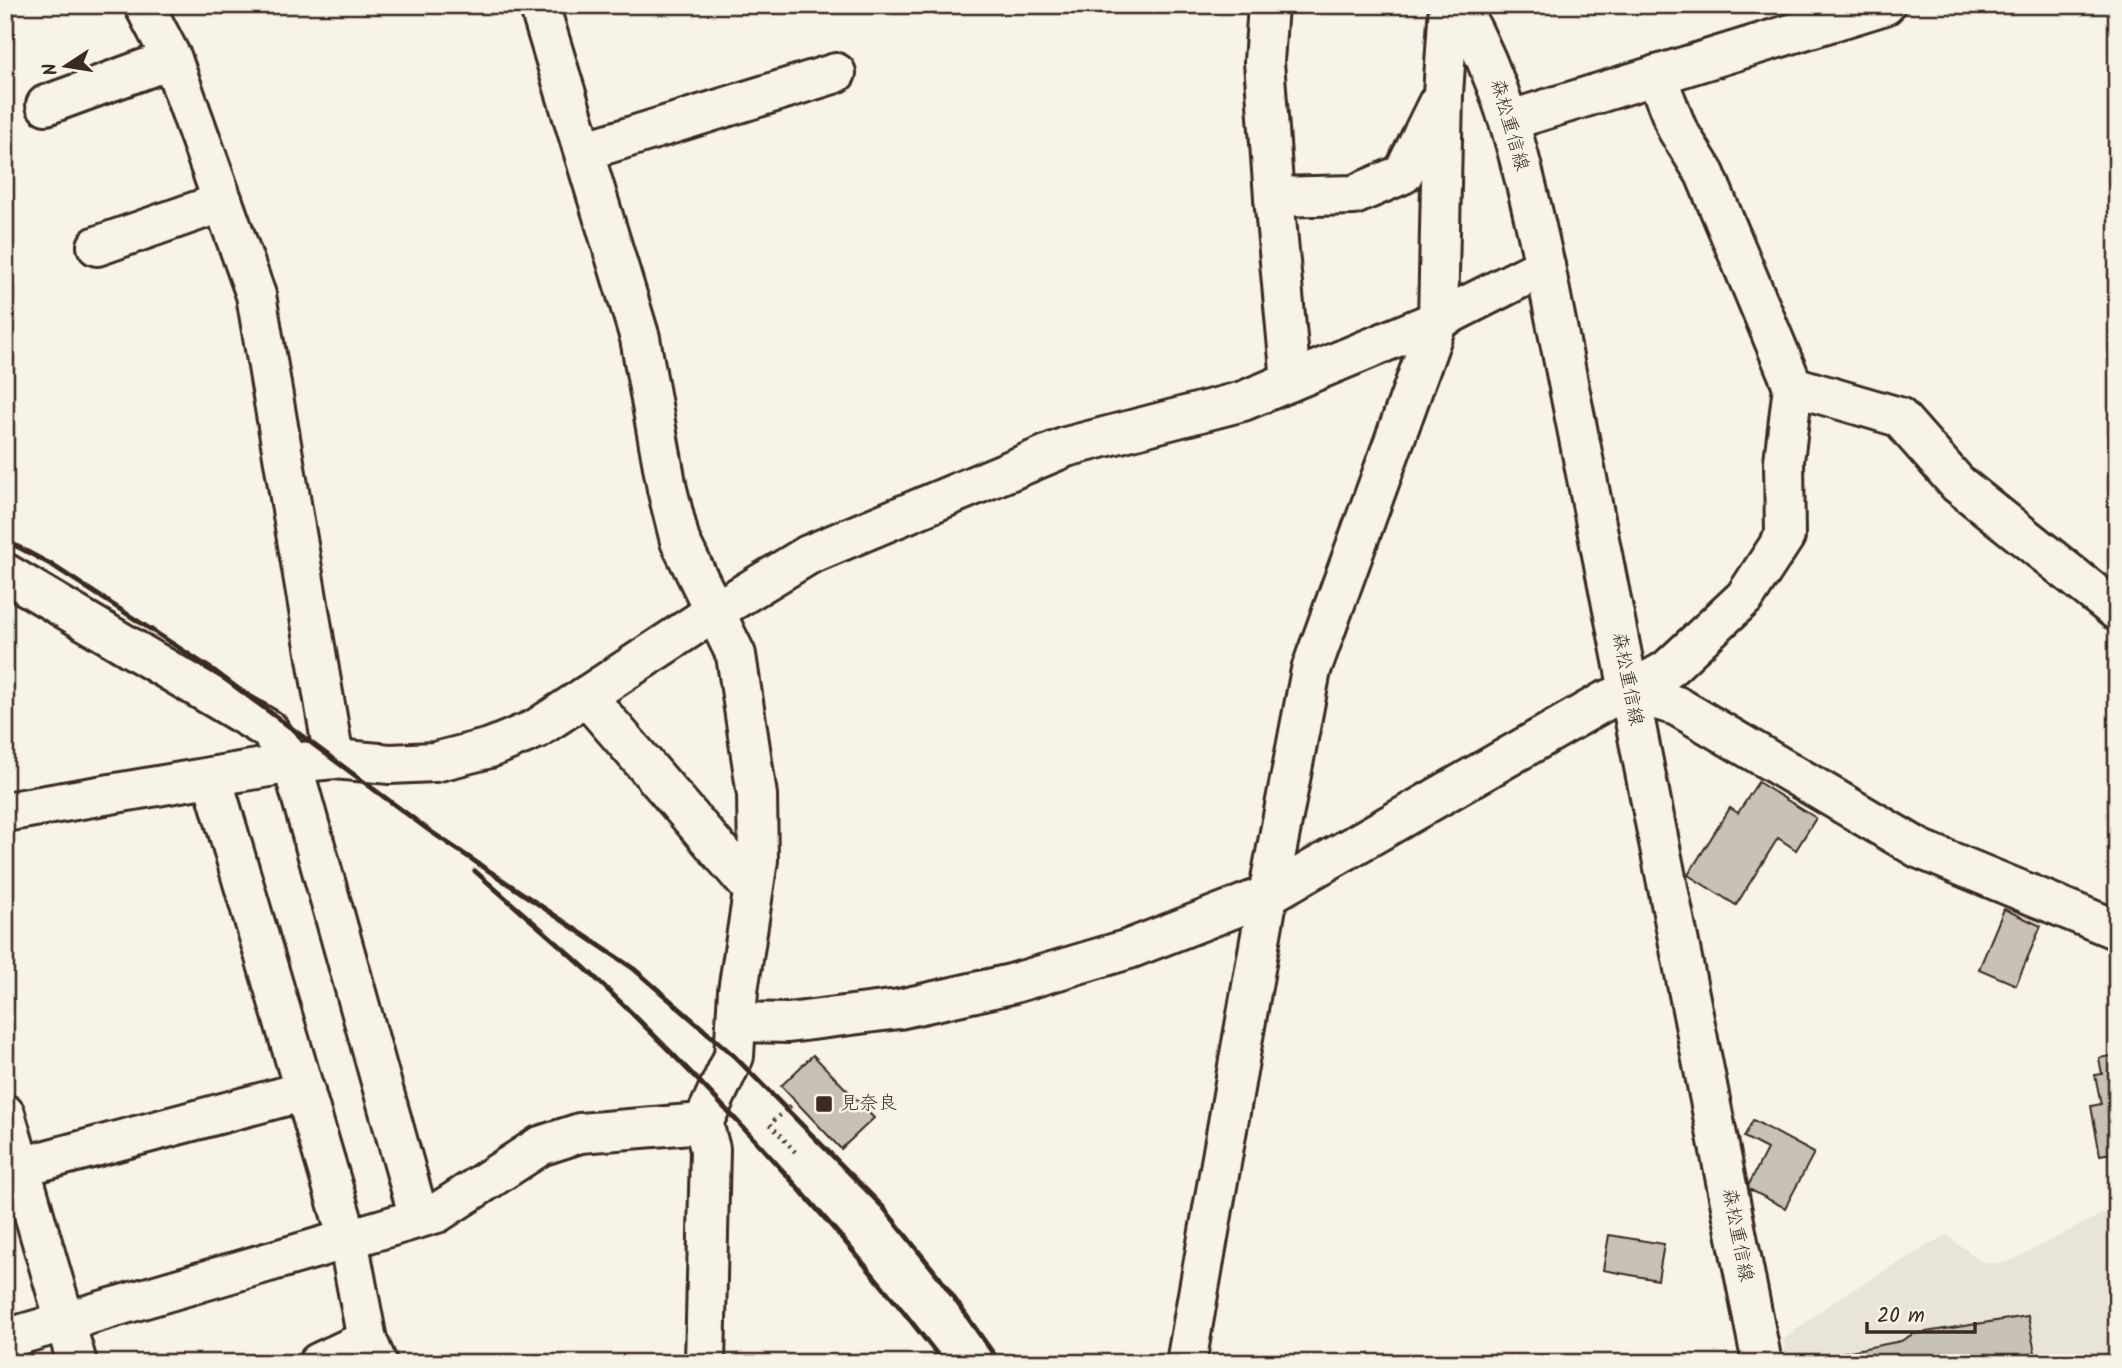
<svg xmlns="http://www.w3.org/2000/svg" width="2122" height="1368" font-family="Kalam,'Klee One',sans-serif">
<rect width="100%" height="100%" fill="#f7f3e8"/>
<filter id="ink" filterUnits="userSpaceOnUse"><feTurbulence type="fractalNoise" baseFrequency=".0143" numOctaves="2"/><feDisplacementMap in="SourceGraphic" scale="14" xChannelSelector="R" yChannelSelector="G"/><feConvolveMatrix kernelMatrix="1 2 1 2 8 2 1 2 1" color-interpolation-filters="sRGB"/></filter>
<g filter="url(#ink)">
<path fill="#e9e4d9" d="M2110 1210 2117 1242V1363H1789L1783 1340 1835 1300 1946 1235 1984 1263H2006Z"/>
<g fill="#c8c1b6" stroke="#3b2a1e" stroke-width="2">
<path d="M1758 782 1816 818 1796 850 1778 838 1736 905 1688 875 1730 808 1738 813Z"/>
<path d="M2004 909 2041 926 2016 985 1979 969Z"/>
<path d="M813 1055 874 1118 841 1149 781 1086Z"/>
<path d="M2117 1055V1152L2100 1155 2091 1106 2101 1104 2095 1075 2102 1074 2099 1058Z"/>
<path d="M1753 1120 1814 1153 1785 1208 1747 1188 1767 1149 1744 1137Z"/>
<path d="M1609 1235 1664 1244 1658 1280 1603 1270Z"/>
<path d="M2028 1316 2037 1363H1842L1840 1353 1901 1341 1913 1334Z"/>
<path d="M2117 1353V1363H2078V1360Z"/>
</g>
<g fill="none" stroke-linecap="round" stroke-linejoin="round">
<g stroke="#3b2a1e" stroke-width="44">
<g id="street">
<path d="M144 5 172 59 256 295 334 759"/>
<path d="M539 5 640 338 667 489 680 541 736 655 757 795 758 860 738 991 734 1056 703 1123 710 1149 705 1363"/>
<path d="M1268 5 1264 62 1274 197"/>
<path d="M1656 75 1677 129 1705 174 1793 386 1899 417 1958 484 2117 611"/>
<path d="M46 105 172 59"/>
<path d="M584 151 836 73"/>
<path d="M97 246 223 202"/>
<path d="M1291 381 1274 197 1354 195 1403 174 1438 103"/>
<path d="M5 573 269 730 292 763 419 1218"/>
<path d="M1629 692 1677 706 1920 849 2117 930"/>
<path d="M586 696 748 884 757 861"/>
<path d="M212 777 348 1239 367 1340 377 1363"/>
<path d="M5 812 292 763 334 759 390 764 435 762 490 748 536 729 714 612 808 555 1066 447 1243 401 1438 320 1545 266"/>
<path d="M737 1022 788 1023 899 1009 1011 984 1129 949 1268 895 1605 701 1629 692 1667 670 1745 597 1785 536 1784 461 1793 386"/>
<path d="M5 1114 77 1363"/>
<path d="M5 1171 305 1091"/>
<path d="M5 1339 437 1213 540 1146 580 1133 703 1123"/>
<path d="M318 1363 367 1340"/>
<path d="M1186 1363 1268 895 1311 670 1438 320 1443 94 1449 5"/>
</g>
</g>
<g stroke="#3b2a1e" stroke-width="44">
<g id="secondary">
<path d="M1459 5C1508 92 1523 170 1545 266L1762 1363"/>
<path d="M1511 120 1885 5"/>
</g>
</g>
<path stroke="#3b2a1e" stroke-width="4.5" stroke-dasharray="2 5" stroke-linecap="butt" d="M796 1101 770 1124 798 1155"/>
<use href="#street" stroke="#f7f3e8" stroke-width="38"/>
<use href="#secondary" stroke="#f7f3e8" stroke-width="38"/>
<g stroke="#3b2a1e" stroke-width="5">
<path d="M5 540 52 565 213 670 430 831 634 969 734 1056 883 1207 939 1277 1000 1363"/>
<path d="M475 871C518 910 564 947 606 988 727 1105 840 1229 944 1363"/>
</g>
</g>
</g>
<rect fill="#3b2a1e" stroke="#f7f3e8" stroke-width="2.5" x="815" y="1095" width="18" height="18" rx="3.5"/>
<g text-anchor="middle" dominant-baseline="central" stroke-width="5" stroke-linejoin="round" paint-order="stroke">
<g font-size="19" fill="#3b2a1e" stroke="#f7f3e8">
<text transform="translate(1509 125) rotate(74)">森松重信線</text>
<text transform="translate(1627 679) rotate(79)">森松重信線</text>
<text transform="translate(1737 1235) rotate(79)">森松重信線</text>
</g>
<g font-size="19" fill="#3b2a1e" stroke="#f7f3e8" text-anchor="start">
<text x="840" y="1104">見奈良</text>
</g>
</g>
<rect width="2122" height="1368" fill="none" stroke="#f7f3e8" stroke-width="28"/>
<rect x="14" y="14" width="2094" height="1340" fill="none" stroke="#3b2a1e" stroke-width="2.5" filter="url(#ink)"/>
<g transform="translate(66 66) rotate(258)" stroke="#f7f3e8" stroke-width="5" paint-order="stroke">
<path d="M0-5L12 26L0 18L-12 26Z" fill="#3b2a1e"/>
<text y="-10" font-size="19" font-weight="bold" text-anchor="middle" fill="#3b2a1e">N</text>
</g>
<path d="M1867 1322v10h108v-10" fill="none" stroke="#3b2a1e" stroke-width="3.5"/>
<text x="1877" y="1322" font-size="21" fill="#3b2a1e" stroke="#f7f3e8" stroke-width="5" paint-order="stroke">20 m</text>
</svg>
